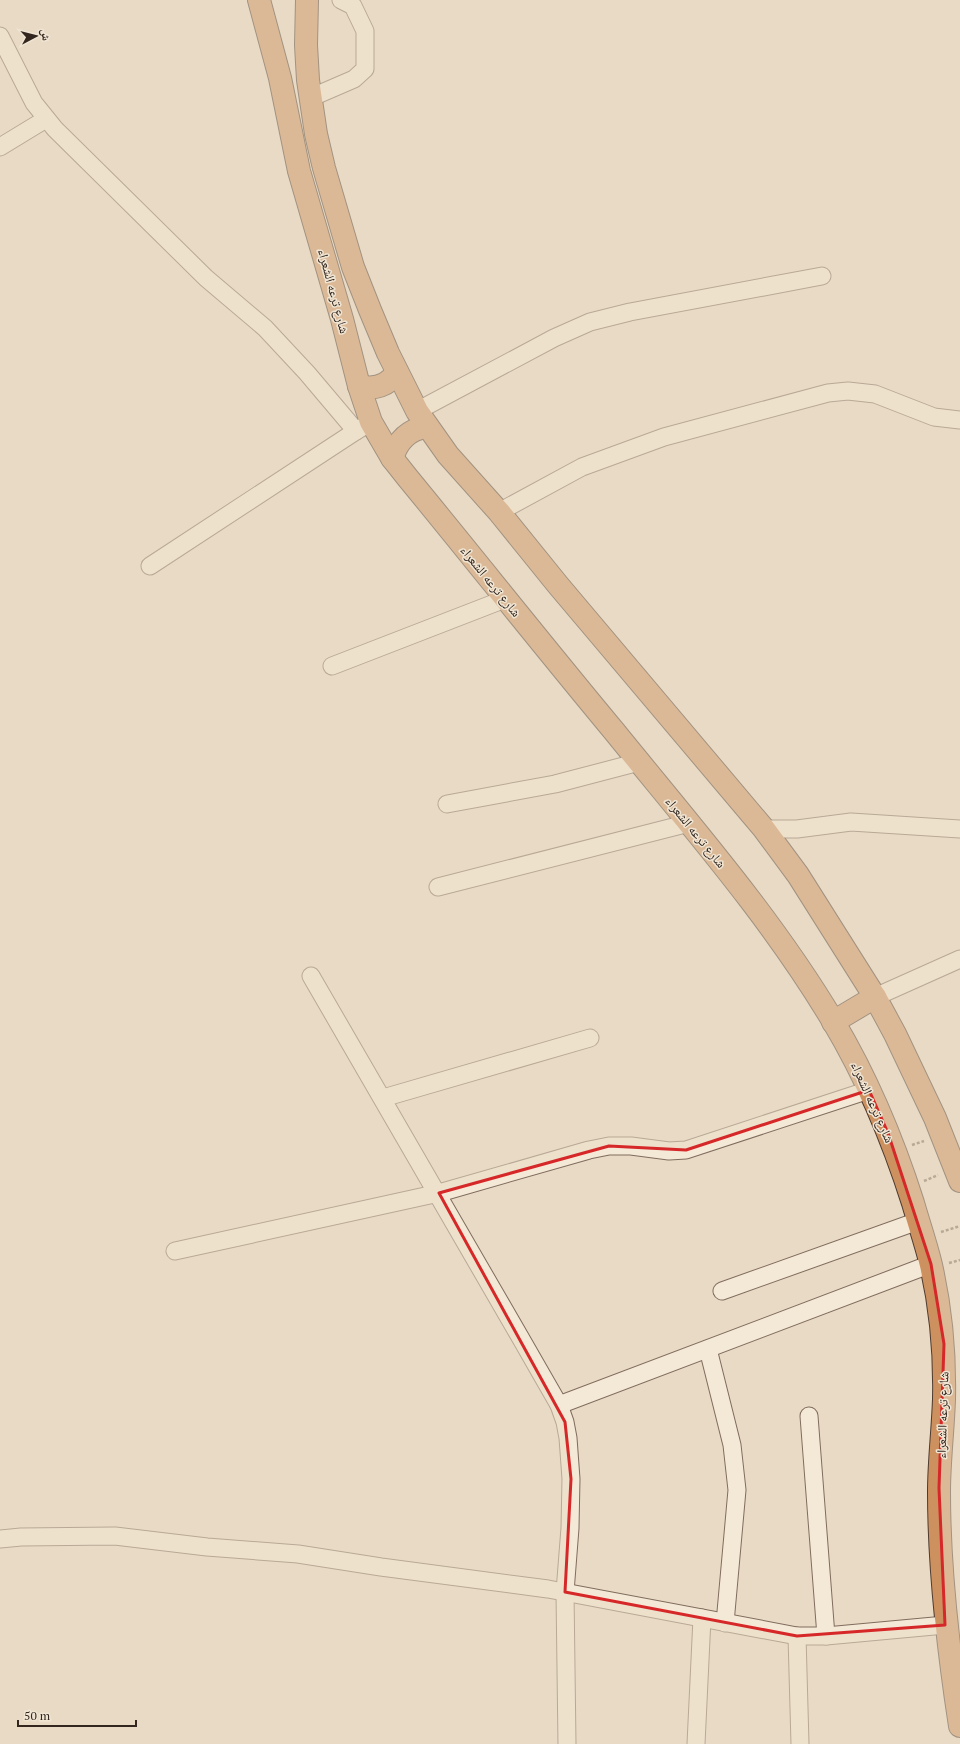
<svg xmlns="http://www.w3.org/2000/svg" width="960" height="1744" font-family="'PT Serif','Noto Naskh Arabic',serif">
<rect width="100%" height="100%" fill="#e8dac4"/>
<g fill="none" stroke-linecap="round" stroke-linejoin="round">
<g stroke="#806c5d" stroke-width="19">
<g id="minor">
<path d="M0 36 34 103 55 129 206 278 265 328 307 373 356 431 371 422"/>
<path d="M310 98 354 79 365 69V31L353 6 341 0"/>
<path d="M0 147 46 119"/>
<path d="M417 411 554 338 590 322 630 312 822 276"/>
<path d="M499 512 582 467 664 437 828 393 848 391 875 394 934 417 960 420"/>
<path d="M150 566 356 431"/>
<path d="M332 666 505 599"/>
<path d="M447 804 555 784 639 762"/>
<path d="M764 829H797L851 822 960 829"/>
<path d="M438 887 689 823"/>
<path d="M311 976 520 1337 559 1405 565 1422 568 1438 571 1479 570 1528 565 1592 567 1744"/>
<path d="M875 997 960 959"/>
<path d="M383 1098 590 1038"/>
<path d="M175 1251 439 1193 589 1150 609 1146H631L669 1151 686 1150 869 1090"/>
<path d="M722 1291 918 1221"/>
<path d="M708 1349 732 1445 737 1490 725 1623"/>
<path d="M559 1405 931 1264"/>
<path d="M809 1416 826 1636"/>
<path d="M0 1539 21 1537 115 1536 207 1547 298 1554 381 1567 548 1589 797 1636H826L945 1625"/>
<path d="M797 1636 800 1744"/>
<path d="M696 1744 702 1618"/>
</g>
</g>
<g stroke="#4e3b30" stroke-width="24">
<g id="highway">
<path d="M259 0 280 78 299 171 342 319 359 386 371 422 392 458 407 477C476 561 544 647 614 731 690 825 771 917 833 1021 867 1078 893 1140 913 1203 919 1224 926 1244 931 1265 941 1309 945 1354 944 1399 943 1430 939 1461 939 1492 939 1571 948 1648 960 1726"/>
<path d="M307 0 306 45 308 80 316 134 324 168 353 267 370 310 388 353 417 411 448 455 499 512 558 585 764 829 798 875 875 997 895 1034 935 1118 960 1181"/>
<path d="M359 386C374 390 388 386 397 372"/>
<path d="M392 458C398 440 408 430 426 427"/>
<path d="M833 1022 875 997"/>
</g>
</g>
<g stroke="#806c5d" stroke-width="2.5" stroke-dasharray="3 2" stroke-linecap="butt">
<path d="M912 1145 924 1141"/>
<path d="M924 1181 938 1175"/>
<path d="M941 1232 960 1226"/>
<path d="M949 1263 960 1260"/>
</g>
<use href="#minor" stroke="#f4e8d6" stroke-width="17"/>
<use href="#highway" stroke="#cd915f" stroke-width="22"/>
</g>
<path d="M0 0H960V1744H0ZM869 1090 888 1133 931 1264 944 1344 939 1488 945 1625 797 1636 565 1592 571 1479 565 1422 439 1193 609 1146 686 1150Z" fill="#e8dac4" fill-opacity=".55" fill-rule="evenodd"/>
<path fill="none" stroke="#d62828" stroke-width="3" stroke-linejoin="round" d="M869 1090 888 1133 931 1264 944 1344 939 1488 945 1625 797 1636 565 1592 571 1479 565 1422 439 1193 609 1146 686 1150Z"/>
<g text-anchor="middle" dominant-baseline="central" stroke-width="3" stroke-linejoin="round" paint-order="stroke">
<g font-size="13" fill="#32261f" stroke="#f0e5d3">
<text transform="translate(334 291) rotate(75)">شارع ترعه الشعراء</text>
<text transform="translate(491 581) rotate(51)">شارع ترعه الشعراء</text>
<text transform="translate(696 832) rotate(51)">شارع ترعه الشعراء</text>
<text transform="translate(873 1102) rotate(66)">شارع ترعه الشعراء</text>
<text transform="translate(942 1415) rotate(-88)">شارع ترعه الشعراء</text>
</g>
</g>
<g transform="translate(36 36) rotate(83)" stroke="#f0e5d3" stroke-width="3" paint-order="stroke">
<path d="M0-3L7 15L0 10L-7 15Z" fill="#32261f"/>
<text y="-6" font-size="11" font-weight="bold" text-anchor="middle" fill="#32261f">ش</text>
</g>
<path d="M18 1720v6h118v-6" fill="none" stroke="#32261f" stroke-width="2"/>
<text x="24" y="1720" font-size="12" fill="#32261f" stroke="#f0e5d3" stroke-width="3" paint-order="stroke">50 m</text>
</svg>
